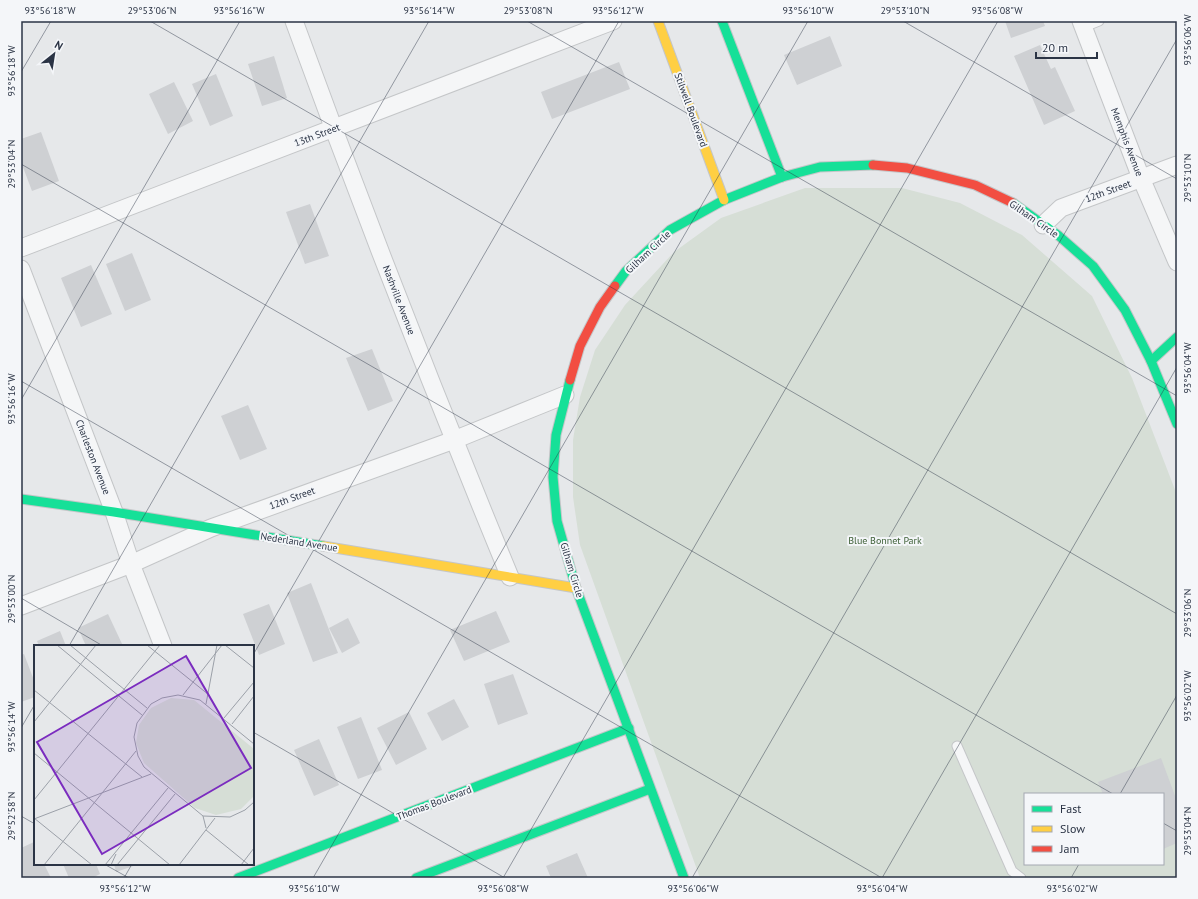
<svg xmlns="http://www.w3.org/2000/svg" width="1198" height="899" font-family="'PT Sans',sans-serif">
<rect width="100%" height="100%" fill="#e6e8ea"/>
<path fill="#d6ded6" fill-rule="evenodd" d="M805 188H902L960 203 1022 235 1092 296 1132 378 1177 495V878H700L580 545 573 497V440L580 397 595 350 625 305 674 252 721 218ZM1025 794H1163V864H1025Z"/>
<g fill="#ced0d3">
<path d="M1005 21H1043L1045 26 1011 38Z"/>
<path d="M830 36 842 66 797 85 784 55Z"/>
<path d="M1040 45 1051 69 1055 67 1075 111 1044 125 1014 56Z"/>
<path d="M274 56 287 98 262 106 248 64Z"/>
<path d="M619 62 630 89 552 119 541 92Z"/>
<path d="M216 74 233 116 210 126 192 84Z"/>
<path d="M174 82 193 121 168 134 149 94Z"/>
<path d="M41 132 59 181 32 191 21 162V139Z"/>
<path d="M310 204 329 256 305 264 286 212Z"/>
<path d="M132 253 151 300 125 311 106 264Z"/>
<path d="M91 265 112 314 81 327 61 278Z"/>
<path d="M372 349 393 401 368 411 346 358Z"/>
<path d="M248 405 267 449 240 460 221 416Z"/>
<path d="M311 583 338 653 313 662 287 593Z"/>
<path d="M269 604 285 644 259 655 243 614Z"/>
<path d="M496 611 510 642 464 661 450 630Z"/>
<path d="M108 614 123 646H86L78 628Z"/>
<path d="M348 618 360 643 342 653 329 628Z"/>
<path d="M60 631 66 646H39L37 641Z"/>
<path d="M24 654 35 683V697L21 702V655Z"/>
<path d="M513 674 528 714 498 725 484 684Z"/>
<path d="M454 699 469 727 442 741 427 713Z"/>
<path d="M409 712 427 749 396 765 377 728Z"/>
<path d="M361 717 382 770 358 779 337 727Z"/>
<path d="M319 739 339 785 314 796 294 750Z"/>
<path d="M1161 758 1177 801V843L1163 849V794H1103L1098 782Z"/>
<path d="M34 842 35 864H44L51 878H23L21 874V848Z"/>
<path d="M577 853 588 878H551L546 866Z"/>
<path d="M63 864H96L100 874 92 878H69Z"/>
<path d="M114 864H139L116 872Z"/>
</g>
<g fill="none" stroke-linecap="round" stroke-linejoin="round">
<g stroke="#c4c6c8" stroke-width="11">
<g id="lane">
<path d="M1084 27 1099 21"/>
<path d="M957 746 1012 871 1021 878"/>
</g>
</g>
<g stroke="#c4c6c8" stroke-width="19">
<g id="street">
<path d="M294 21C362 208 434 393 510 577"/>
<path d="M1081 21 1141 178 1177 262"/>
<path d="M1043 225 1061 208 1177 165"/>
<path d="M21 248 613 21"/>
<path d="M21 269 114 512 131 564 163 646"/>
<path d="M21 606 131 564 211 528 454 440 565 395"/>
</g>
</g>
<g stroke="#c4c6c8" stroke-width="11">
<g id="fast">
<path d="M722 21 782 177"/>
<path d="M1013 203 1059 236 1093 266 1125 310 1151 361 1177 424"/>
<path d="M615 286 626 271 670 230 724 200 782 177 820 167 873 165"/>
<path d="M1151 361 1177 337"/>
<path d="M570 380 556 435 553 477 557 521 576 588 684 878"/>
<path d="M21 499 114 512 323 546"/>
<path d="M238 878 629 728"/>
<path d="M416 878 650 789"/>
</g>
</g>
<g stroke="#c4c6c8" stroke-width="11">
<g id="slow">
<path d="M658 21 724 200"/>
<path d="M323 546 576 588"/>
</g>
</g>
<g stroke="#c4c6c8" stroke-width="11">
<g id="jam">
<path d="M873 165 907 168 975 185 1013 203"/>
<path d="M570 380 580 346 600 307 615 286"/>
</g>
</g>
<use href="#lane" stroke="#f5f6f7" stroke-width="9"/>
<use href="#street" stroke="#f5f6f7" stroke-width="17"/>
<use href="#fast" stroke="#16e098" stroke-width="9"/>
<use href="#slow" stroke="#ffcf43" stroke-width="9"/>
<use href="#jam" stroke="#f24e42" stroke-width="9"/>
</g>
<path fill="none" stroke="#2b3445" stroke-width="1" stroke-opacity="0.45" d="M150 21 1177 614M527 21 1177 396M903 21 1177 179M21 72 51 21M21 164 1113 794M21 381 882 878M21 400 240 21M21 598 103 646M69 646 429 21M253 655 619 21M21 728 35 704M253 732 505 878M1120 794 1177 695M21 816 35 824M1163 823 1177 831M104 864 129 878M124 878 132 864M313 878 808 21M503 878 998 21M692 878 1177 39M882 878 1177 367M1071 878 1079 864"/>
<g text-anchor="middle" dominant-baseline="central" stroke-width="4" stroke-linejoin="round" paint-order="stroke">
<g font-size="10" fill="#2b3445" stroke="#f4f6f9">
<text transform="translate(691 110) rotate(70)">Stilwell Boulevard</text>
<text transform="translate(317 135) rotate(-21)">13th Street</text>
<text transform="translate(1127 142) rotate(69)">Memphis Avenue</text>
<text transform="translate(1108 191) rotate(-20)">12th Street</text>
<text transform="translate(1034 219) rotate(35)">Gilham Circle</text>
<text transform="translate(648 252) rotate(-43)">Gilham Circle</text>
<text transform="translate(399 300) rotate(69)">Nashville Avenue</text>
<text transform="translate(93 457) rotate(69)">Charleston Avenue</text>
<text transform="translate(292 498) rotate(-20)">12th Street</text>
<text transform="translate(299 542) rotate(9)">Nederland Avenue</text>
<text transform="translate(572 570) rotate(73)">Gilham Circle</text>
<text transform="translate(434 803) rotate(-21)">Thomas Boulevard</text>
</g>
<g font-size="10" fill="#3f6138" stroke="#f4f6f9">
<text x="885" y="540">Blue Bonnet Park</text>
</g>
</g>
<g transform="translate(34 645)">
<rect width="220" height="220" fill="#e6e8ea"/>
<path d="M137 53 160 55 220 104V151L207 164 182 170 161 163 110 118 102 98 105 80 117 63Z" fill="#d6ded6"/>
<path fill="none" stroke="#9ba0a8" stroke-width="1" d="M23 0 108 70M36 0 113 63M113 0 175 50M191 0 220 23M0 45 108 132M149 50 188 0M172 59 183 0M190 73 220 37M0 77 62 0M198 79 220 51M220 99 166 55 144 50 128 53 117 59 103 78 100 92 104 111 110 122 169 171 196 172 211 165 220 157M0 108 136 220M0 155 126 0M169 171 172 183M0 173 58 220M0 174 117 129M172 185 215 220M10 220 102 106M71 220 134 143M77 220 82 209M83 220 141 149M145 220 181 173M207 220 220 203"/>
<path fill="#7b2cbf" fill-opacity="0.15" stroke="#7b2cbf" stroke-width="2" d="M152 11 217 123 68 209 3 97Z"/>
<rect width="220" height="220" fill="none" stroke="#2b3445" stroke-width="2"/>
</g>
<rect width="1198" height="899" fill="none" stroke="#f4f6f9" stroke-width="44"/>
<rect x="1024" y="793" width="140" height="72" fill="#f4f6f9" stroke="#a4a8b1"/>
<rect x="1032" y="806" width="20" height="6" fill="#16e098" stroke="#a4a8b1"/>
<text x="1060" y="813" font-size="12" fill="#2b3445">Fast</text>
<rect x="1032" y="826" width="20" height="6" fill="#ffcf43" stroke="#a4a8b1"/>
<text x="1060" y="833" font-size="12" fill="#2b3445">Slow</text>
<rect x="1032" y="846" width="20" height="6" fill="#f24e42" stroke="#a4a8b1"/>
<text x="1060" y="853" font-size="12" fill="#2b3445">Jam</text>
<g transform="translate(54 54) rotate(30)" stroke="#f4f6f9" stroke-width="3" paint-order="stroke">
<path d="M0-3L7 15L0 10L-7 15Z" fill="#2b3445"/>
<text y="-6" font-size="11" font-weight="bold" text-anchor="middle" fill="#2b3445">N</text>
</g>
<path d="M1036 52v6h61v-6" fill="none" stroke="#2b3445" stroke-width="2"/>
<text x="1042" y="52" font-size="12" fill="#2b3445" stroke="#f4f6f9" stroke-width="3" paint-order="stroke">20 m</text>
<rect x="22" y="22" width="1154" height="855" fill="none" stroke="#2b3445" stroke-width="1.5"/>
<g font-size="10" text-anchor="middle" fill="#2b3445">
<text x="50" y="14">93°56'18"W</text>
<text x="152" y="14">29°53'06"N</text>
<text x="239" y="14">93°56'16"W</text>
<text x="429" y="14">93°56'14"W</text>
<text x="528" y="14">29°53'08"N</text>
<text x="618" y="14">93°56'12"W</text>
<text x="808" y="14">93°56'10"W</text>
<text x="905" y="14">29°53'10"N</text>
<text x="997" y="14">93°56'08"W</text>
<text transform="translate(1187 40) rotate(-90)" y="4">93°56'06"W</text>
<text transform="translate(11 71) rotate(-90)" y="4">93°56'18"W</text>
<text transform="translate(11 164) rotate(-90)" y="4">29°53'04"N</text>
<text transform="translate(1187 178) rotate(-90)" y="4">29°53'10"N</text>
<text transform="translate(1187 368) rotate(-90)" y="4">93°56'04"W</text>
<text transform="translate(11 399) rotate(-90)" y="4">93°56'16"W</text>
<text transform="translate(11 599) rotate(-90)" y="4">29°53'00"N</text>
<text transform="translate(1187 613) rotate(-90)" y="4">29°53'06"N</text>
<text transform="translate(1187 696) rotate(-90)" y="4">93°56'02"W</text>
<text transform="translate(11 727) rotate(-90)" y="4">93°56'14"W</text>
<text transform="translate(11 816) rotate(-90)" y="4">29°52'58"N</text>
<text transform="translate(1187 831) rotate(-90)" y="4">29°53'04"N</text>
<text x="125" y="892">93°56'12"W</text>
<text x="314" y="892">93°56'10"W</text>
<text x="503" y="892">93°56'08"W</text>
<text x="693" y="892">93°56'06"W</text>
<text x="882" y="892">93°56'04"W</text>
<text x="1072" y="892">93°56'02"W</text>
</g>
</svg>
